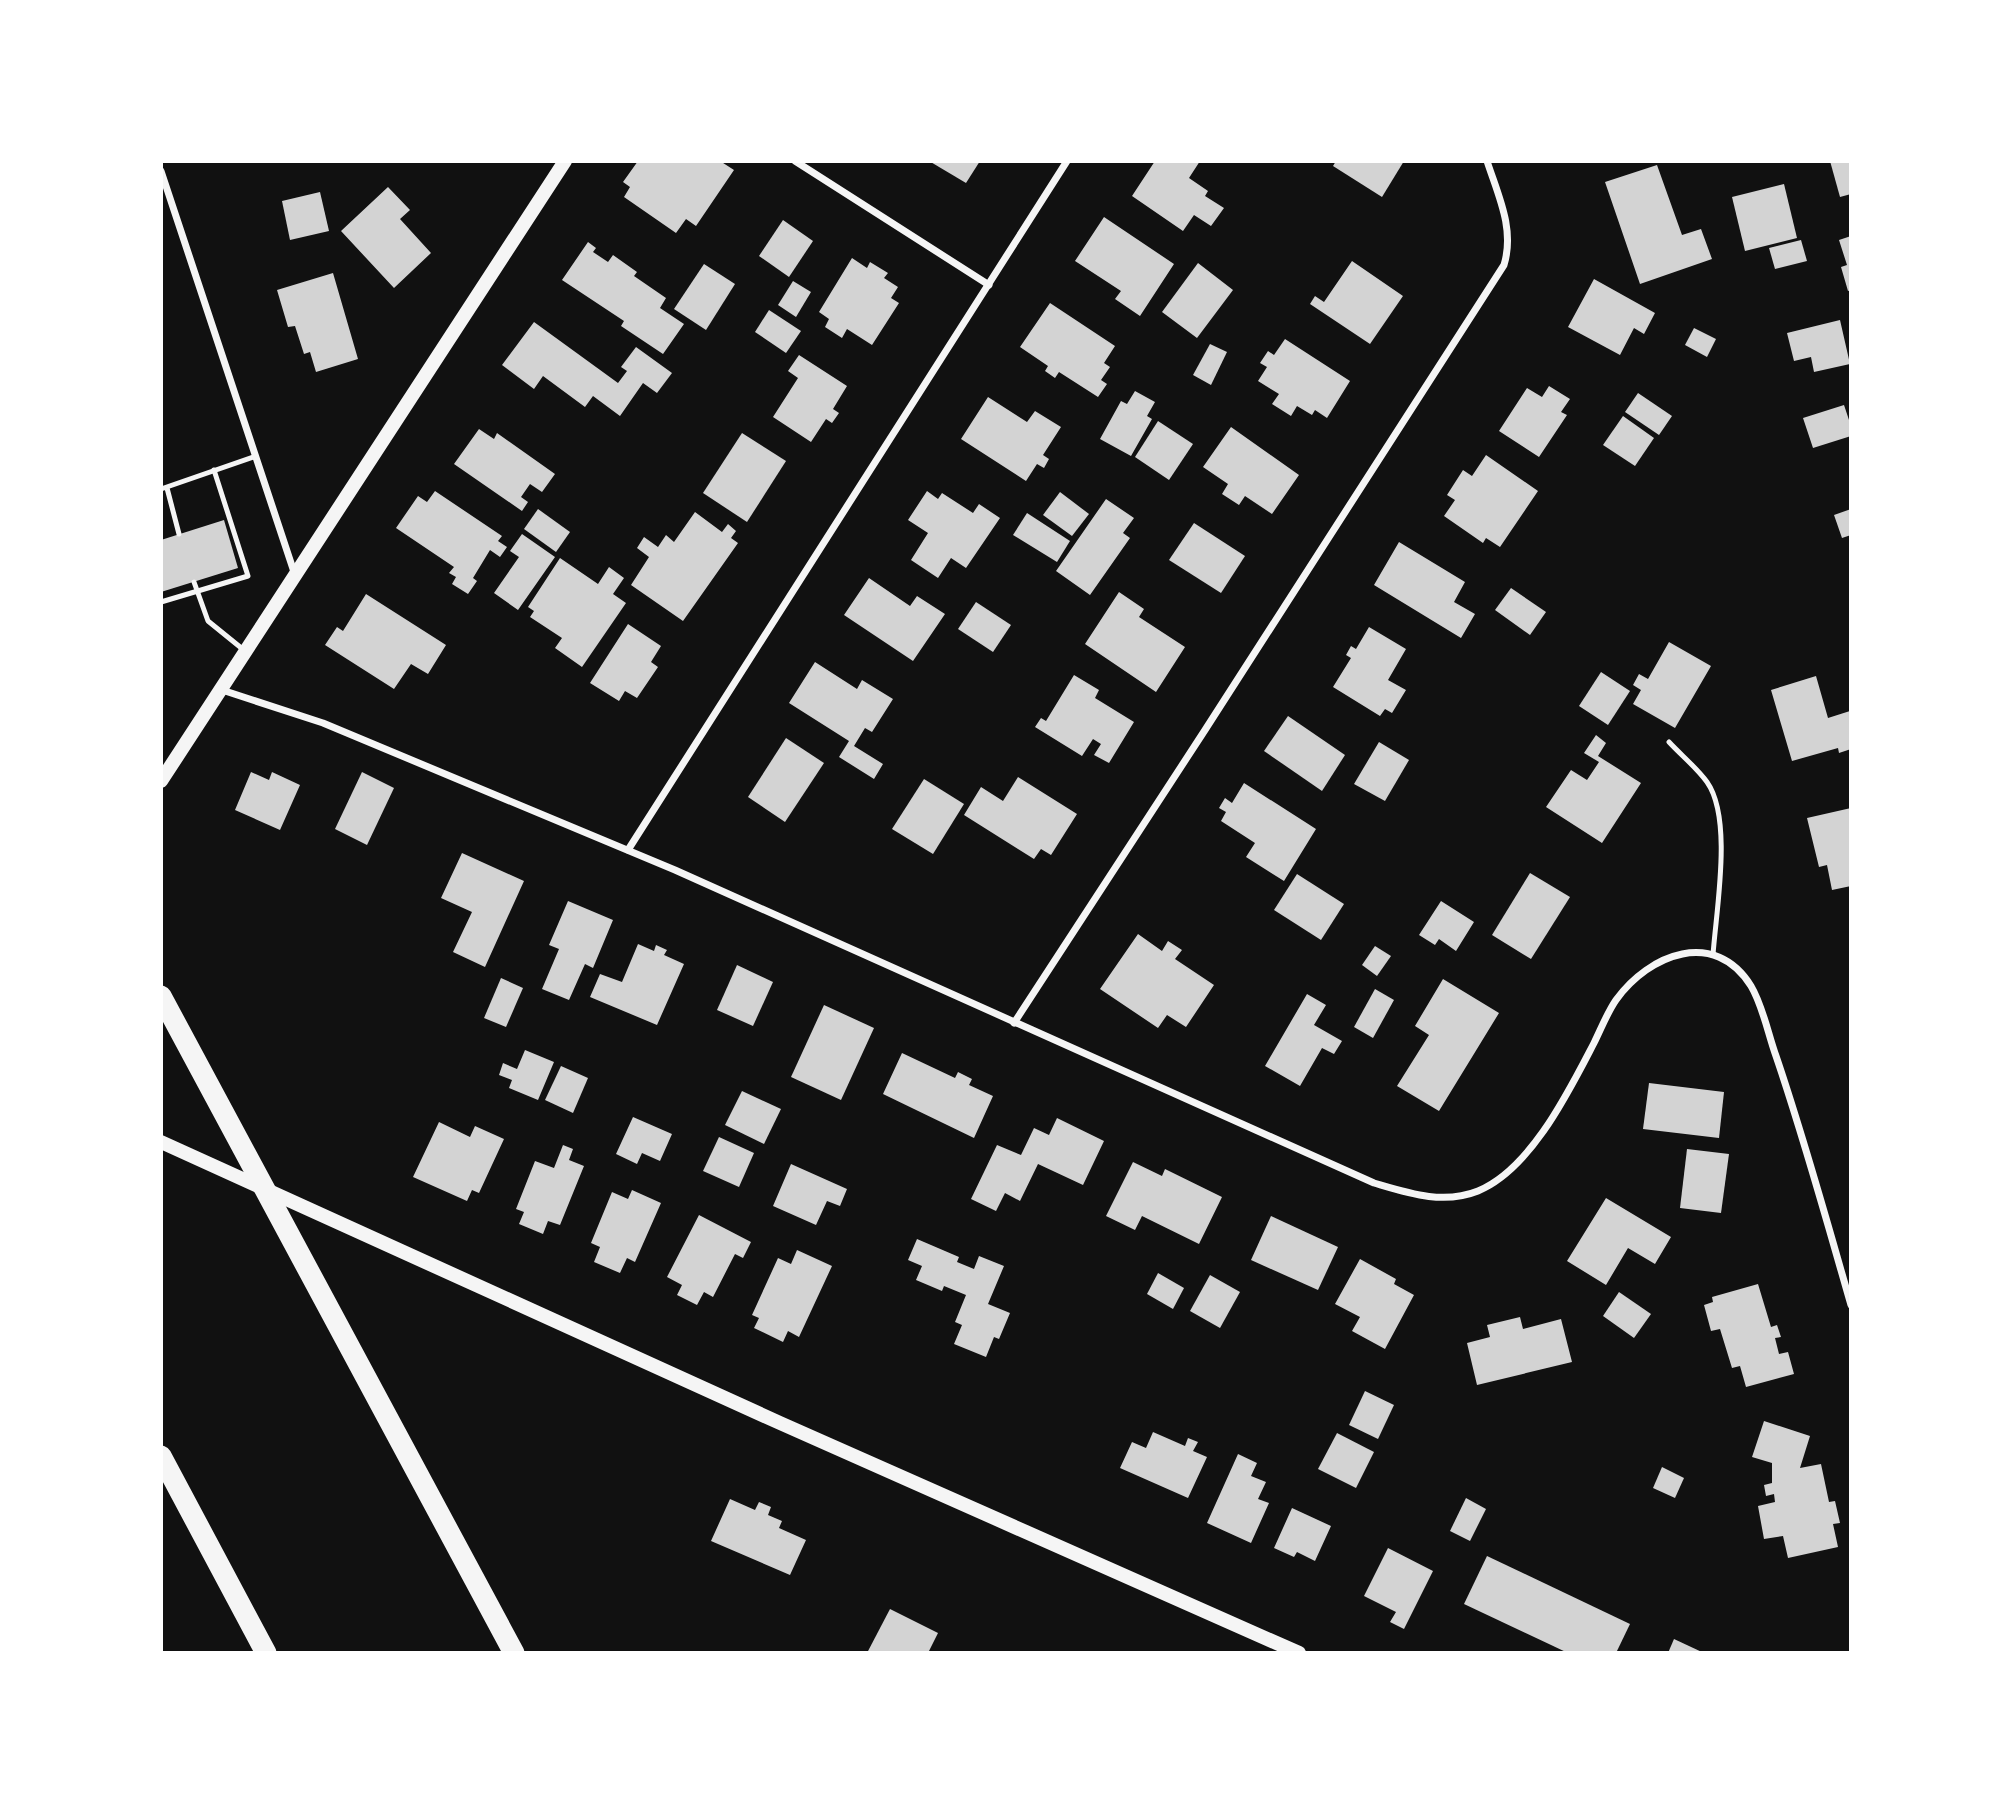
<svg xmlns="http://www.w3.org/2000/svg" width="2012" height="1814" font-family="'Roboto Serif',serif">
<rect width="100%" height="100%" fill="#111"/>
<g fill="#d3d3d3">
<path d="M638 161H720L734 170 696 226 686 219 676 233 624 197 630 187 623 182Z"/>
<path d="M929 161H980L966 183Z"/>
<path d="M1155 161H1200L1189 178 1208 191 1205 196 1224 208 1211 226 1194 215 1183 231 1132 196Z"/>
<path d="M1336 161H1404L1382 197 1333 166Z"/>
<path d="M1830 161H1851V194L1840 197Z"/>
<path d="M1657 165 1682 235 1701 229 1712 259 1640 284 1605 182Z"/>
<path d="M1784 184 1797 238 1745 251 1732 197Z"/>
<path d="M388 187 410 210 400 219 431 253 394 288 341 231Z"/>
<path d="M320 192 329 231 290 240 282 201Z"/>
<path d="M1104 217 1174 264 1140 316 1115 299 1121 291 1075 261Z"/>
<path d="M783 220 813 241 789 277 759 256Z"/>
<path d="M1851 236V290L1848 291 1841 267 1847 265 1839 240Z"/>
<path d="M1801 240 1807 261 1775 269 1769 248Z"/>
<path d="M588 242 596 248 593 252 608 262 613 255 637 272 634 276 666 298 660 308 684 324 663 354 621 326 624 321 562 280Z"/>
<path d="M852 258 867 268 870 262 888 273 884 278 898 287 891 298 899 303 872 345 847 329 842 338 825 327 829 319 819 312Z"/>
<path d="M1352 261 1403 296 1370 344 1310 304 1315 296 1324 302Z"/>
<path d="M1198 263 1233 290 1197 338 1162 312Z"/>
<path d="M704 264 735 284 706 330 674 309Z"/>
<path d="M333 273 358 359 316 372 310 352 304 354 295 326 288 327 277 290Z"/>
<path d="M1594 279 1655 313 1644 334 1634 328 1620 355 1568 327Z"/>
<path d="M793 281 811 292 796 317 778 305Z"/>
<path d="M1050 303 1115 346 1104 363 1110 367 1101 380 1107 384 1098 397 1059 372 1055 378 1045 371 1048 366 1020 347Z"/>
<path d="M769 310 801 331 786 353 755 332Z"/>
<path d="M1840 320 1850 364 1814 372 1811 357 1794 361 1787 333Z"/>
<path d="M534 322 618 383 627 371 621 367 636 347 672 373 657 393 643 383 620 416 593 396 585 407 543 376 534 389 502 365Z"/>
<path d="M1694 328 1716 339 1707 357 1685 345Z"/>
<path d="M1285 339 1350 381 1327 418 1315 410 1312 415 1297 406 1291 416 1272 404 1279 394 1258 381 1267 367 1260 363 1268 351 1274 355Z"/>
<path d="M1210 344 1227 352 1211 385 1193 375Z"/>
<path d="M799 355 847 386 833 409 839 413 832 423 826 419 811 442 773 417 798 378 788 371Z"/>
<path d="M1549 386 1570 399 1561 412 1567 415 1539 457 1499 431 1527 388 1542 397Z"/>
<path d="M1135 391 1155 402 1147 416 1152 419 1131 456 1100 439 1121 401 1127 404Z"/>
<path d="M1638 393 1672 416 1659 435 1625 412Z"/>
<path d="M988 397 1027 422 1035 411 1061 427 1043 455 1049 459 1044 468 1037 464 1026 481 961 439Z"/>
<path d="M1844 405 1851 426V436L1813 448 1803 418Z"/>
<path d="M1623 416 1654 438 1635 466 1603 445Z"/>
<path d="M1158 421 1193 444 1169 480 1135 457Z"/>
<path d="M1231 427 1299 475 1272 514 1245 496 1239 505 1222 494 1228 484 1203 467Z"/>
<path d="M479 429 494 439 497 433 555 474 542 492 530 484 521 497 528 502 522 511 454 464Z"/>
<path d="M742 433 786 461 747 522 703 493Z"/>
<path d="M1486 455 1538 491 1500 547 1486 538 1483 543 1444 516 1455 500 1447 495 1463 470 1472 476Z"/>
<path d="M435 491 502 536 498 541 507 547 500 557 490 550 473 578 477 581 468 594 452 584 456 577 449 573 454 567 396 528 418 496 427 502Z"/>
<path d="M927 491 938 499 942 493 973 513 979 504 1000 518 966 568 951 558 938 578 911 560 928 533 908 520Z"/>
<path d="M1060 492 1089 514 1072 536 1043 515Z"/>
<path d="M1106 499 1134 518 1123 533 1130 538 1090 595 1056 571Z"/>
<path d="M538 509 570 532 556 552 524 529Z"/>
<path d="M1851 509V535L1842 538 1834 515Z"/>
<path d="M695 512 722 532 728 524 736 531 731 538 738 543 683 621 631 585 649 557 637 548 644 537 658 547 666 535 674 542Z"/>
<path d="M1027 513 1070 541 1057 562 1013 535Z"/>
<path d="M224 520 238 568 161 592V540Z"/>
<path d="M1194 523 1245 556 1221 593 1169 560Z"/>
<path d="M522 534 555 557 518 610 494 593 519 557 510 551Z"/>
<path d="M1399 542 1465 582 1454 602 1475 614 1461 638 1374 585Z"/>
<path d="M560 558 598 584 609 567 624 578 613 594 626 603 582 667 555 648 562 638 530 617 534 611 528 607Z"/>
<path d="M869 578 910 606 917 596 945 614 913 661 844 615Z"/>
<path d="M1511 588 1546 612 1530 635 1495 610Z"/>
<path d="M1119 592 1144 609 1139 617 1185 647 1156 692 1085 644Z"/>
<path d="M366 594 446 645 428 674 411 664 394 689 325 645 337 627 343 631Z"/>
<path d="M976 602 1011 625 993 652 958 629Z"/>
<path d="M628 624 661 646 651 662 658 667 637 698 625 691 619 701 590 683Z"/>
<path d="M1369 627 1406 649 1388 680 1406 690 1392 713 1385 709 1380 716 1333 687 1351 658 1346 655 1351 646 1356 649Z"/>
<path d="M1669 642 1711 666 1675 728 1633 704 1641 690 1633 685 1639 674 1648 679Z"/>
<path d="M815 662 857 689 862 680 893 699 872 732 865 728 854 746 883 764 874 779 839 757 849 741 789 703Z"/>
<path d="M1601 672 1630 691 1608 725 1579 706Z"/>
<path d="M1074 675 1099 690 1095 698 1134 722 1109 763 1094 755 1101 744 1093 739 1082 756 1035 727 1041 718 1046 721Z"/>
<path d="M1816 676 1828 718 1850 711 1851 749 1839 753 1838 748 1792 761 1771 690Z"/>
<path d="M1288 716 1345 755 1322 791 1264 751Z"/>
<path d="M1596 735 1606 743 1598 756 1641 783 1602 843 1546 807 1571 770 1587 780 1599 762 1584 753Z"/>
<path d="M786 738 824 763 785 822 748 797Z"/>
<path d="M1379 742 1409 760 1385 801 1354 784Z"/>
<path d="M251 772 269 780 272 772 300 785 280 830 235 810Z"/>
<path d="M362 772 394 788 367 845 335 829Z"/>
<path d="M1018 777 1077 814 1051 855 1041 849 1034 859 964 815 981 787 1003 801Z"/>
<path d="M924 779 964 804 933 854 892 829Z"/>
<path d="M1244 783 1316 829 1284 881 1246 857 1255 843 1221 821 1226 812 1219 808 1225 798 1232 803Z"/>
<path d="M1851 808V886L1832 890 1827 865 1819 867 1807 818Z"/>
<path d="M462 853 524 881 485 967 453 952 472 912 441 898Z"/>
<path d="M1530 873 1570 897 1531 959 1492 935Z"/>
<path d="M1297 874 1344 904 1321 940 1274 910Z"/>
<path d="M568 901 613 920 593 968 585 964 569 1000 542 989 559 949 549 945Z"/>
<path d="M1441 901 1474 922 1456 951 1439 939 1435 945 1419 935Z"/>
<path d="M1138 934 1162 951 1168 941 1182 950 1175 959 1214 985 1186 1027 1167 1015 1158 1028 1100 989Z"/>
<path d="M638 944 654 951 656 945 667 950 664 955 684 964 657 1025 590 997 600 974 622 982Z"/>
<path d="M1375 946 1391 956 1377 976 1362 965Z"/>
<path d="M737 965 773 982 753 1026 717 1010Z"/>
<path d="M501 978 523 988 506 1027 484 1018Z"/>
<path d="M1443 979 1499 1013 1439 1111 1397 1086 1429 1035 1415 1026Z"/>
<path d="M1375 989 1394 1000 1373 1038 1354 1027Z"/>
<path d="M1307 994 1326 1005 1314 1025 1342 1041 1334 1054 1322 1048 1300 1086 1265 1066Z"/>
<path d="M824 1005 874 1028 841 1100 791 1077Z"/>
<path d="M525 1050 554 1062 538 1100 509 1088 512 1080 499 1075 503 1063 517 1069Z"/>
<path d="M902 1053 955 1078 958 1072 972 1079 969 1085 993 1096 974 1138 883 1094Z"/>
<path d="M561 1066 588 1078 573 1113 545 1100Z"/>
<path d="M1649 1083 1724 1092 1719 1138 1643 1129Z"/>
<path d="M742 1091 781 1109 764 1144 725 1125Z"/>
<path d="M633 1117 672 1134 660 1161 642 1153 637 1164 616 1154Z"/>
<path d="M1057 1118 1104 1141 1083 1185 1038 1164 1020 1201 1005 1193 996 1211 971 1199 997 1145 1021 1155 1034 1128 1049 1135Z"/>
<path d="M439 1122 470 1137 475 1126 504 1139 479 1193 472 1190 467 1201 413 1177Z"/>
<path d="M719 1137 754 1153 739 1187 703 1171Z"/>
<path d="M563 1145 573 1149 569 1160 584 1166 560 1225 548 1221 543 1234 519 1224 524 1212 516 1209 535 1161 554 1168Z"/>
<path d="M1687 1149 1729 1154 1721 1213 1680 1208Z"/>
<path d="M1133 1162 1162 1176 1165 1169 1222 1197 1199 1244 1142 1216 1135 1230 1106 1216Z"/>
<path d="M791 1164 847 1189 840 1206 827 1201 816 1225 773 1206Z"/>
<path d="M632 1190 661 1203 635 1262 627 1258 620 1273 594 1262 600 1247 591 1243 612 1192 628 1199Z"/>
<path d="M1606 1198 1671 1237 1655 1264 1628 1248 1606 1285 1567 1261Z"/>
<path d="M699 1215 751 1242 743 1258 735 1254 713 1297 704 1292 697 1305 677 1295 682 1285 667 1277Z"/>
<path d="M1271 1216 1338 1247 1318 1290 1251 1260Z"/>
<path d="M917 1239 959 1257 957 1262 974 1269 979 1256 1004 1266 988 1304 1010 1313 999 1339 994 1337 986 1357 954 1344 962 1325 955 1322 966 1295 944 1286 942 1291 916 1280 922 1266 908 1260Z"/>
<path d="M797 1250 832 1266 799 1337 788 1331 783 1342 754 1328 759 1318 752 1315 778 1258 791 1264Z"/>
<path d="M1360 1259 1396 1279 1394 1284 1414 1295 1385 1349 1352 1331 1360 1317 1335 1304Z"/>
<path d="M1158 1273 1184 1288 1173 1309 1147 1294Z"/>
<path d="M1210 1275 1240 1292 1220 1328 1190 1311Z"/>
<path d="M1758 1284 1771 1327 1777 1325 1781 1337 1775 1338 1779 1354 1788 1352 1794 1374 1746 1387 1740 1366 1732 1368 1720 1329 1711 1331 1704 1305 1713 1302 1712 1297Z"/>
<path d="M1619 1292 1651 1314 1634 1338 1603 1316Z"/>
<path d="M1520 1317 1523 1329 1561 1319 1572 1362 1477 1385 1467 1343 1490 1337 1487 1325Z"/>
<path d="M1365 1391 1394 1405 1378 1439 1349 1425Z"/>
<path d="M1764 1421 1810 1436 1800 1468 1821 1464 1829 1502 1835 1501 1840 1523 1833 1524 1838 1547 1788 1558 1783 1536 1764 1539 1758 1506 1775 1502 1774 1494 1766 1496 1764 1485 1772 1483V1463L1752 1457Z"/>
<path d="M1153 1432 1185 1446 1188 1438 1198 1442 1193 1451 1207 1457 1188 1498 1120 1468 1132 1442 1146 1448Z"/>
<path d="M1337 1433 1374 1452 1356 1488 1318 1469Z"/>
<path d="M1238 1454 1257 1463 1251 1476 1266 1482 1258 1499 1269 1503 1251 1543 1207 1523Z"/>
<path d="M1662 1467 1684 1478 1675 1498 1653 1488Z"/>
<path d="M1466 1498 1486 1509 1470 1541 1450 1531Z"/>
<path d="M730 1499 755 1510 759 1502 771 1507 768 1515 782 1521 779 1528 806 1540 790 1575 711 1541Z"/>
<path d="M1292 1508 1331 1526 1315 1561 1297 1552 1294 1557 1274 1548Z"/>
<path d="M1388 1548 1433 1571 1404 1629 1390 1622 1396 1612 1364 1596Z"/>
<path d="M1487 1556 1630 1624 1616 1653H1568L1464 1604Z"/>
<path d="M890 1609 938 1633 928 1653H867Z"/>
<path d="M1674 1639 1704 1653H1668Z"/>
</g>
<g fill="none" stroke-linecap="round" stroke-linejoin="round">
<g stroke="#f5f5f5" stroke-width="5">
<path d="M167 488 179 534"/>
<path d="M161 489 256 456"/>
<path d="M194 582 208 621 245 651"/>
<path d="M161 602 248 576 214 470"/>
<path d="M1669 742C1681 755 1697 768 1707 782 1733 819 1716 910 1713 955"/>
</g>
<g stroke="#f5f5f5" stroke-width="7">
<path d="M795 161 989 285"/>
<path d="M161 171 295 575"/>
<path d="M222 690 323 723 675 870 1374 1183C1408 1193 1443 1205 1478 1191 1531 1169 1569 1091 1594 1043 1601 1029 1607 1013 1616 1000 1649 954 1715 928 1751 986 1763 1006 1768 1034 1776 1056 1804 1138 1827 1222 1851 1305"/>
<path d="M628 850 1067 161"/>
<path d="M1014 1023 1205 730 1504 265C1515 229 1498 195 1487 161"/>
</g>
<g stroke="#f5f5f5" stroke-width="14">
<path d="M161 781 565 161"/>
<path d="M161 1142 780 1423 1299 1653"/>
</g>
<g stroke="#f5f5f5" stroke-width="21">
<path d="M161 996 514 1653"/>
<path d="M161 1456 266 1653"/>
</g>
</g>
<rect width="2012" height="1814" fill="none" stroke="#ffffff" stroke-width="326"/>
</svg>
